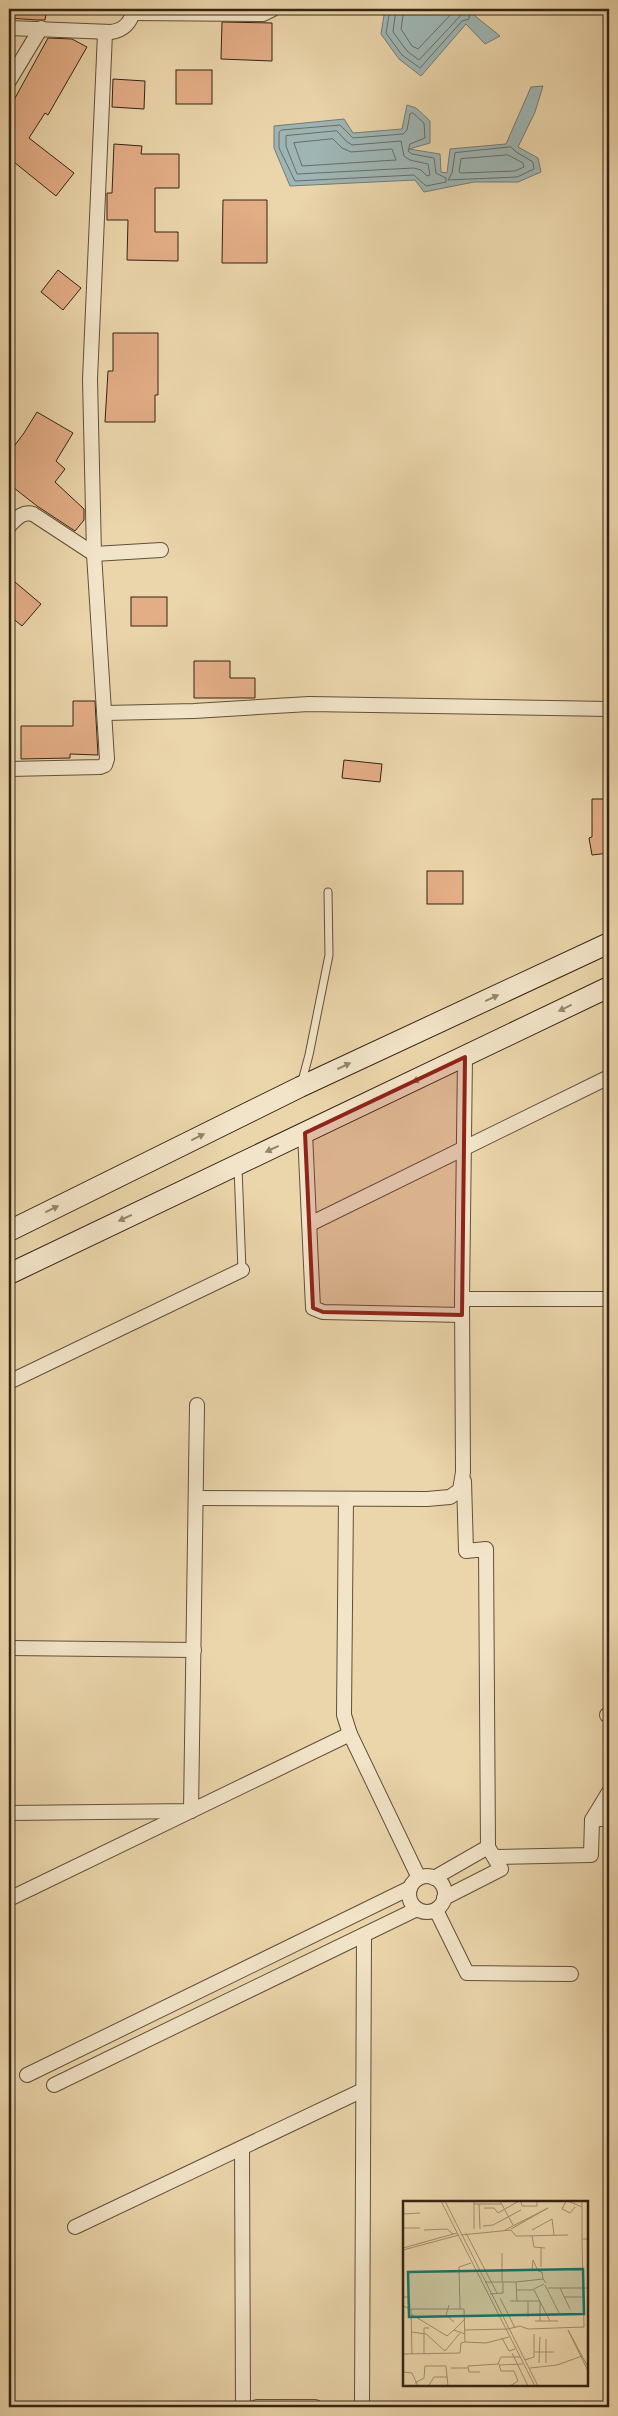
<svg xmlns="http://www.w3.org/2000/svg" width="618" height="2416" font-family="Alegreya,serif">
<rect width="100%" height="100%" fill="#ebd5ab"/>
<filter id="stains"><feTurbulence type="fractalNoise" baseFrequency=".004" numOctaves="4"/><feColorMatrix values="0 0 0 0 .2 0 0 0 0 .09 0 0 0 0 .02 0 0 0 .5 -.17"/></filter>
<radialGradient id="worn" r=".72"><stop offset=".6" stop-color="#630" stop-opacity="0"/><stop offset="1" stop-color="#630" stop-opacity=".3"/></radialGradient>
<g fill="#9eb6b5" stroke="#747c74">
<path d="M385 9H475V16L500 36 485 44 466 24 421 76 399 59 381 34Z"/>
<path d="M543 86 535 112 518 147 538 158 541 172 518 182H474L424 192 415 180 290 186 274 148V126L344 119 353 133 402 129 407 105 416 108 430 121V143L409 149 440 154 441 172 447 173 450 149 506 144 531 87Z"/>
</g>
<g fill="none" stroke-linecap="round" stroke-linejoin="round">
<g stroke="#6a6d64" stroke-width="1">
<path d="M390 9 386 33 402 55 420 68 462 21 469 19 470 9"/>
<path d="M396 9 393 32 407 51 419 60 463 13 464 9"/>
<path d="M404 9 401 29 412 46 418 49 456 9"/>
<path d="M413 113 424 123 425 138 410 144 408 151 412 154 434 158 436 173 446 178V182L426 186 414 175 295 181 279 148V132L281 130 340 125 353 138 403 134 407 130 410 114Z"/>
<path d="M337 131 346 141 352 145 401 141 404 156 410 160 428 164 430 175 427 176 421 170 414 168 297 174 286 146V136Z"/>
<path d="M333 139 342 148 351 152 392 149 396 160 302 166 294 143Z"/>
<path d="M511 147 516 152 533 162 534 169 517 177 448 180 452 173 455 153Z"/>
<path d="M508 155 523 163 524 167 515 171 461 173 459 172 461 159Z"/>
</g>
</g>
<g fill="#e3ad86" stroke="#352413">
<path d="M9 9H47L45 20H37L9 18Z"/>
<path d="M222 22 272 23V61L221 59Z"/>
<path d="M48 38 72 39 87 47 48 115 45 113 29 138 74 173 56 196 9 158V109Z"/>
<rect x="176" y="70" width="36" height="34"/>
<path d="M113 79 145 81 144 109 112 107Z"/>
<path d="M114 144 142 146 141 154H179V188H155V232H178V261L127 260 128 220H107V193H112Z"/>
<path d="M223 200H267V263H222Z"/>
<path d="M58 270 81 288 63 310 41 292Z"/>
<path d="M113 333H158V395H155V422H105L108 371H113Z"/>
<path d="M37 412 73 433 56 461 65 469 55 482 84 509V520L75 531 37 506 9 484V453L24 433Z"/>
<path d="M9 577 41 604 22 626 9 615Z"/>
<rect x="131" y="597" width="36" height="29"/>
<path d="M194 661H230V678H255V698H194Z"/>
<path d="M73 701H95L98 755 70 754V758L21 759V726H73Z"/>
<path d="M344 760 382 764 380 782 342 778Z"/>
<path d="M592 799H609V853L592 855 589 838 592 837Z"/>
<rect x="427" y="871" width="36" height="33"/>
</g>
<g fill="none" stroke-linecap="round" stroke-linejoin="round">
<g stroke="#625039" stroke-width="9">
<g id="lane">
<path d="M302 1081 309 1055 329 955 328 892"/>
<path d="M238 1168 242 1270"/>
</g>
</g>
<g stroke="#625039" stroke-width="16">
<g id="street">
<path d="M133 13 263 14 273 9"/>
<path d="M9 28 111 32C125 30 131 22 134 9"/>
<path d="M9 81 41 28"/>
<path d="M9 526C16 519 22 511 33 514L94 554 161 550"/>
<path d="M106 713 194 711 309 704 609 709"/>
<path d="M9 769 100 767 105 765 107 759 94 554 90 379 105 33"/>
<path d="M305 1133 313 1308 323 1312 462 1315"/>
<path d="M310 1224 609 1077"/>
<path d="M462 1299H609"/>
<path d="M9 1382 242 1270"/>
<path d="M196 1498 427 1499 450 1497 460 1490 463 1472 462 1299 465 1057"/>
<path d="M346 1499 344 1715 350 1734 419 1878"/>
<path d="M9 1648 194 1650"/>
<path d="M607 1715H609"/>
<path d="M9 1813 191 1811 197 1405"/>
<path d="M592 1820 609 1818"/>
<path d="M495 1857 591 1855 592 1820 609 1792"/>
<circle cx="427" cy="1894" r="18"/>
<path d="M434 1878 488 1847"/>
<path d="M444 1898 501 1869 488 1847 486 1549 466 1551 464 1481"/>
<path d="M9 1899 350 1734"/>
<path d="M436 1910 467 1973 571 1974"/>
<path d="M27 2075 410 1888"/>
<path d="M54 2085 417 1909"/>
<path d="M242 2148 243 2407"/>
<path d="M75 2227 363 2090"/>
<path d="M257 2407H315"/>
<path d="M362 2407 364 1935"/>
</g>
</g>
<g stroke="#352413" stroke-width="22">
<g id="secondary">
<path d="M9 1231 300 1087 609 943"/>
<path d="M9 1274 609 987"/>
</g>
</g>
<use href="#lane" stroke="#f2e4c8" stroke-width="7"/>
<use href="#street" stroke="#f2e4c8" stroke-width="14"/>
<use href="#secondary" stroke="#f2e4c8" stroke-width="20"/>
</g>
<defs><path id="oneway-solid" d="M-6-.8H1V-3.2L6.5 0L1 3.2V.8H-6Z" transform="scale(1.25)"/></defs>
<g fill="#94846e">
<use href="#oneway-solid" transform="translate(492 998) rotate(-25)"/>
<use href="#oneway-solid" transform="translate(565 1008) rotate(154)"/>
<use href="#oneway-solid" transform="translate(344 1066) rotate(-25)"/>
<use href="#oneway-solid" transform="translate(419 1079) rotate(155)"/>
<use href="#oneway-solid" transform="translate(198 1137) rotate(-26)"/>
<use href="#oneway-solid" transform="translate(272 1149) rotate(155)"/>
<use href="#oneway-solid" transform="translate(52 1209) rotate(-26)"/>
<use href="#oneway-solid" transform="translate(125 1218) rotate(155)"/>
</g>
<path fill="#8f2418" fill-opacity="0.2" stroke="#8f2418" stroke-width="4" stroke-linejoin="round" d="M465 1057 462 1315 323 1312 313 1308 305 1133Z"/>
<g transform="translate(403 2201)">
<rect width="185" height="185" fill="#ebd5ab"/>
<path fill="none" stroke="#a28e6e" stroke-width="1" d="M38 0 132 185M42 0 135 185M71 0V28M97 0 110 24M118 0 119 5H134V0M163 0 159 8 167 12 172 6M165 0 179 6M179 0V38H185M71 3H98M76 3 77 28M81 7H91L95 12 116 0M0 13 17 12M80 25 90 24 118 9M0 27H17M21 29 44 28 50 33M102 29 145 7 108 28M129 29 149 18 151 34M63 32 94 92M58 34 108 29 113 35H119L165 34M129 35 131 46 142 47M0 47 54 32M138 47V66M0 49 56 34M99 52V81M129 70 130 59 135 70 139 71 140 78M82 81H113L114 100M113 81 140 78 143 82M142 84 156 112M145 87H185M157 87 167 108M114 89H129L141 83M131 89 147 120M87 93 100 92V81M0 96H6L7 106M161 96H179M97 97 112 127M107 100H137V120M125 100V116M46 104 43 114 51 121M0 105 8 108 9 153M57 108 56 66 68 62M8 113 44 135 51 129 62 133M132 120H155M51 129 62 118M62 129 105 128 117 125 125 128 181 126 179 38M8 131 23 133 42 150 57 132M99 137 106 150 112 148M62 141 83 142 106 136M132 151H151M109 152 125 185M0 153 57 152 58 142 62 141 61 108H8M21 153V127H26M122 159 131 156V133M136 162 137 136M143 162V138M96 163 98 170H111L115 180 107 185M97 164 120 163M185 166 165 129 185 170M48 167H65M127 167 154 164 179 155M0 171 9 172 15 185M77 171H66L65 165 95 163 98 156H117M12 182 21 177 22 165H43L45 185M26 184 31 176H44M17 185H34"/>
<path fill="#0f766e" fill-opacity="0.15" stroke="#0f766e" stroke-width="2.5" d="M180 68 181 113 6 116 5 71Z"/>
<rect width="185" height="185" fill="none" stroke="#352413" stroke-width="2.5"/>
</g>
<rect width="618" height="2416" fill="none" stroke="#ebd5ab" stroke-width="30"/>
<rect x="10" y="10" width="598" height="2396" fill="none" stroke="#352413" stroke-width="2.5"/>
<rect x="15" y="15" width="588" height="2386" fill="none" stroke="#352413"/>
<rect width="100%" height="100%" filter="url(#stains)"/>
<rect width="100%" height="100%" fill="url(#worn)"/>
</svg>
